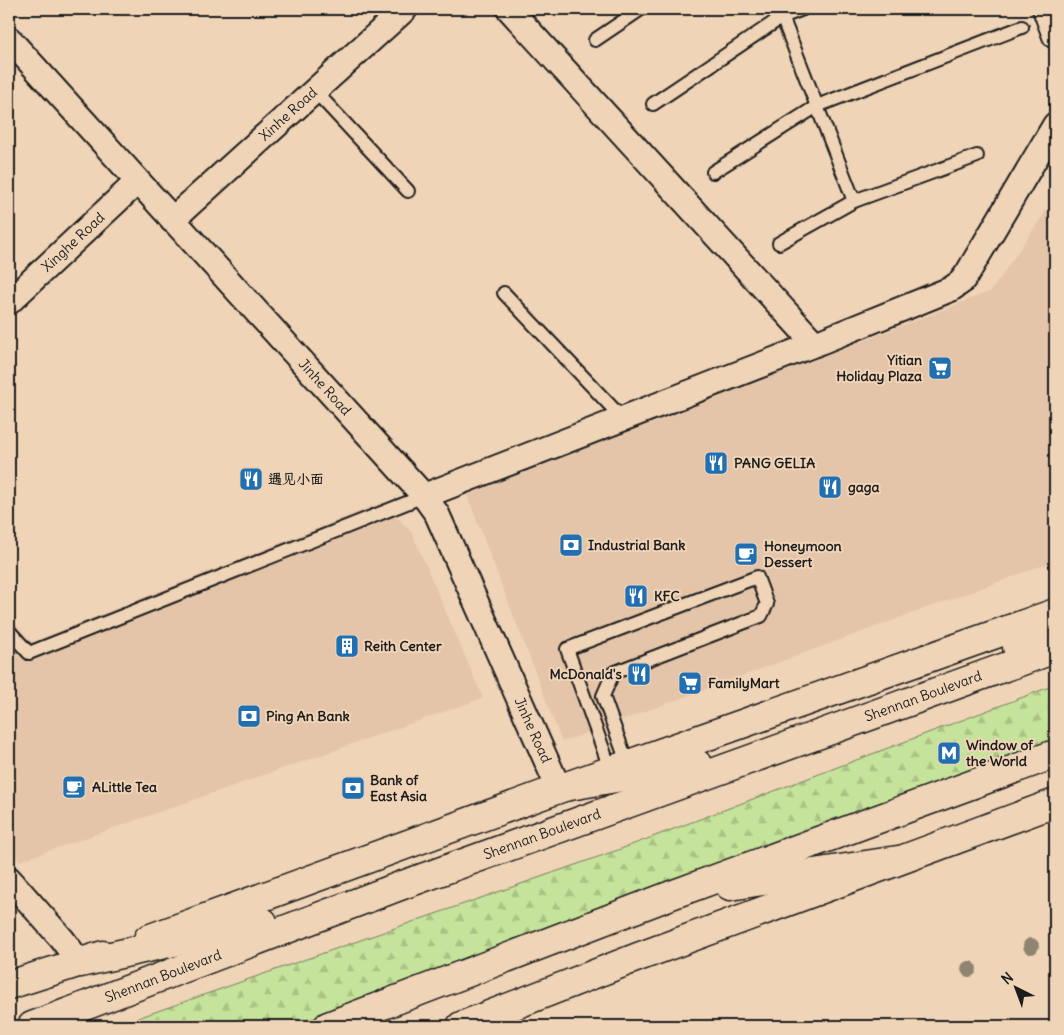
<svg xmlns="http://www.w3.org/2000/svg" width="1064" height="1035" font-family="Delius,'LXGW WenKai TC',sans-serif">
<defs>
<pattern id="forest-firs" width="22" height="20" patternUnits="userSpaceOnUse" patternTransform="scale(1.25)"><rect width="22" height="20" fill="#c6e39b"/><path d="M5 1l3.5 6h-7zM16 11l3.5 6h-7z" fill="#aac285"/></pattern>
</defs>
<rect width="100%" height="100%" fill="#f0d4b7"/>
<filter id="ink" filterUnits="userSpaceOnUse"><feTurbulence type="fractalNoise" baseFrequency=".02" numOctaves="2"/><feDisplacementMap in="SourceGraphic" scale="10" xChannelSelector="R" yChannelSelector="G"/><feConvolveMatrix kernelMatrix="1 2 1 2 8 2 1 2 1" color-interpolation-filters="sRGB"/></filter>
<g filter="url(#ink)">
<g fill="#e5c5a9">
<path d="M1055 198V561L562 742 467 495 991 291Z"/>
<path d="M383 502 412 533 483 698 20 861 9 849V617L32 642Z"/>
</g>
<path fill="url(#forest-firs)" stroke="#71805c" d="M1055 685V742L315 1018 280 1026H115L618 850Z"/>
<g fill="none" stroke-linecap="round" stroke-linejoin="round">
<g stroke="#1c1c1c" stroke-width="16">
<g id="lane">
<path d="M779 9 854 201"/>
<path d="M595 40 641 9"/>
<path d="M314 90 408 191"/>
<path d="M653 104 782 17 803 9"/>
<path d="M713 172 817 106 1022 27"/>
<path d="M779 243 854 201 977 156"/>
<path d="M504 293 622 418"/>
<path d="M9 631 29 653 424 496"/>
<path d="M611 771 567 649 757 577 767 604 761 616 613 673 603 696 628 765"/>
</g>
</g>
<g stroke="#1c1c1c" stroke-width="28">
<g id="street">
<path d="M509 9 815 344"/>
<path d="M1045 9 1055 36"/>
<path d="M9 39 424 496 437 514 559 789"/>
<path d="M172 220 405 9"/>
<path d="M9 302 137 182"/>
<path d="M424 496 815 344 951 289 961 282 967 274 1055 125"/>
<path d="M9 879 62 939 80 963"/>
</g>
</g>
<g stroke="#1c1c1c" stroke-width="31">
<g id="secondary">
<path d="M148 939 564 787 1055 613"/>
<path d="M9 985 103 955"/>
<path d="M461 1026 638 957 1055 803"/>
</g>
</g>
<g stroke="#1c1c1c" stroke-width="31">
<g id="primary">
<path d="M1017 647 1055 627"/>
<path d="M564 787 697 764"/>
<path d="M730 886 898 860"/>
<path d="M80 963 263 922"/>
<path d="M32 1026 400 886 1055 649"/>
<path d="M328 1026 674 894 1055 754"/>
</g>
</g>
<use href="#lane" stroke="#f0d4b7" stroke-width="12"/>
<use href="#street" stroke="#f0d4b7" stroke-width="24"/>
<use href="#secondary" stroke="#f0d4b7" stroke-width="28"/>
<use href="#primary" stroke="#f0d4b7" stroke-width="28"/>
</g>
<g fill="#8e8570">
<circle cx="1031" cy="946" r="8"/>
<circle cx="969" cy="969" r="8"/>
</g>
</g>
<defs>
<g id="supermarket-square" transform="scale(1.25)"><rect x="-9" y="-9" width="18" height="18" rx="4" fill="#1f6fb2" stroke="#f0d4b7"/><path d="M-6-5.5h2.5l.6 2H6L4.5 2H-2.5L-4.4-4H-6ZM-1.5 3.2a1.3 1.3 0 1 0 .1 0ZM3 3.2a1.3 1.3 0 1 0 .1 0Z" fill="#fff"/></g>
<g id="restaurant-square" transform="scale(1.25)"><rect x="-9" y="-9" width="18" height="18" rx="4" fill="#1f6fb2" stroke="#f0d4b7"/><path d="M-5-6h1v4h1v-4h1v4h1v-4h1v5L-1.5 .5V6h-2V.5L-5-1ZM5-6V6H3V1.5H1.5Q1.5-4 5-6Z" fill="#fff"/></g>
<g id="bank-square" transform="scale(1.25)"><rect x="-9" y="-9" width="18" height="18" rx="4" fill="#1f6fb2" stroke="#f0d4b7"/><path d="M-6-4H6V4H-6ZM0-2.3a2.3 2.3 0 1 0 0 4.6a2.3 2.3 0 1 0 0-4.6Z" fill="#fff"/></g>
<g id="cafe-square" transform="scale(1.25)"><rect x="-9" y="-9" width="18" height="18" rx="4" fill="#1f6fb2" stroke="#f0d4b7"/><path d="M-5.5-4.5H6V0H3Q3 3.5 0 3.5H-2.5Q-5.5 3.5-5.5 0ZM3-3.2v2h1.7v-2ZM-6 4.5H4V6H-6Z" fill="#fff"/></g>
<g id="building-square" transform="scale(1.25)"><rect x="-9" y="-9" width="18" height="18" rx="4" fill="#1f6fb2" stroke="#f0d4b7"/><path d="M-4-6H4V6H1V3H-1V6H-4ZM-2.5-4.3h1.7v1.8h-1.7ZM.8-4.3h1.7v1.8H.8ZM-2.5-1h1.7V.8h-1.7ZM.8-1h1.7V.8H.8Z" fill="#fff"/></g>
<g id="metro-square" transform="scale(1.25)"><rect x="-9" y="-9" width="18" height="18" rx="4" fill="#1f6fb2" stroke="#f0d4b7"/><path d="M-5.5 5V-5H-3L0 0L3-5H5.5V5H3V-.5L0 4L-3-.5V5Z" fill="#fff"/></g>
</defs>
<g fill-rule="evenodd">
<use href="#supermarket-square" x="940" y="368"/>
<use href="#restaurant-square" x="716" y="463"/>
<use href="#restaurant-square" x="251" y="479"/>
<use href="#restaurant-square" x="830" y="487"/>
<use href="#bank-square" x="571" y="545"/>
<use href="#cafe-square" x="746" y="554"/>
<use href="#restaurant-square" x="636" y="596"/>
<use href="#building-square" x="347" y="646"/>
<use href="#restaurant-square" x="639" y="674"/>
<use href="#supermarket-square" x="690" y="683"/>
<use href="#bank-square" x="249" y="716"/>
<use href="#metro-square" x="949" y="753"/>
<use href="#cafe-square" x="74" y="787"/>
<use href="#bank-square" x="353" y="788"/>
</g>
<g text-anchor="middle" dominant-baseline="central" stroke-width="4" stroke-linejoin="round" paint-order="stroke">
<g font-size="14" fill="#1c1c1c" stroke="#f0d4b7">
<text transform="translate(288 114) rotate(-42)">Xinhe Road</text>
<text transform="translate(73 242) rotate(-43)">Xinghe Road</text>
<text transform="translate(325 387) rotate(48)">Jinhe Road</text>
<text transform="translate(923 696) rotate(-20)">Shennan Boulevard</text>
<text transform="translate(533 730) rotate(66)">Jinhe Road</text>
<text transform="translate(542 834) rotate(-20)">Shennan Boulevard</text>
<text transform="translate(163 976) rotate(-21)">Shennan Boulevard</text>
</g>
<g font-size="14" font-weight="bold" fill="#1c1c1c" stroke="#f0d4b7" text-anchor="start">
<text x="922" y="360" text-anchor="end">Yitian<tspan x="922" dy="16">Holiday Plaza</tspan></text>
<text x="734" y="463">PANG GELIA</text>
<text x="268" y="479">遇见小面</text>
<text x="848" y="487">gaga</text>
<text x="588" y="545">Industrial Bank</text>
<text x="764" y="546">Honeymoon<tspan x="764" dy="16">Dessert</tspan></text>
<text x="654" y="596">KFC</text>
<text x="364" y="646">Reith Center</text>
<text x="622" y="674" text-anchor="end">McDonald's</text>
<text x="708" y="683">FamilyMart</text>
<text x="266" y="716">Ping An Bank</text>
<text x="966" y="745">Window of<tspan x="966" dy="16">the World</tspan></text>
<text x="370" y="780">Bank of<tspan x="370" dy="16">East Asia</tspan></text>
<text x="92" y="787">ALittle Tea</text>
</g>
</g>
<rect width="1064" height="1035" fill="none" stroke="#f0d4b7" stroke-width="30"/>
<rect x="15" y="15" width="1034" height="1005" fill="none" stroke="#1c1c1c" stroke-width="2" filter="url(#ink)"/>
<g transform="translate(1016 988) rotate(318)" stroke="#f0d4b7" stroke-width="4" paint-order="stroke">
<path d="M0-4L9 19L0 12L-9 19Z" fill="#1c1c1c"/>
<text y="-8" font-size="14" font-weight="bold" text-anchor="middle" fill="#1c1c1c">N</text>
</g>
</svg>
